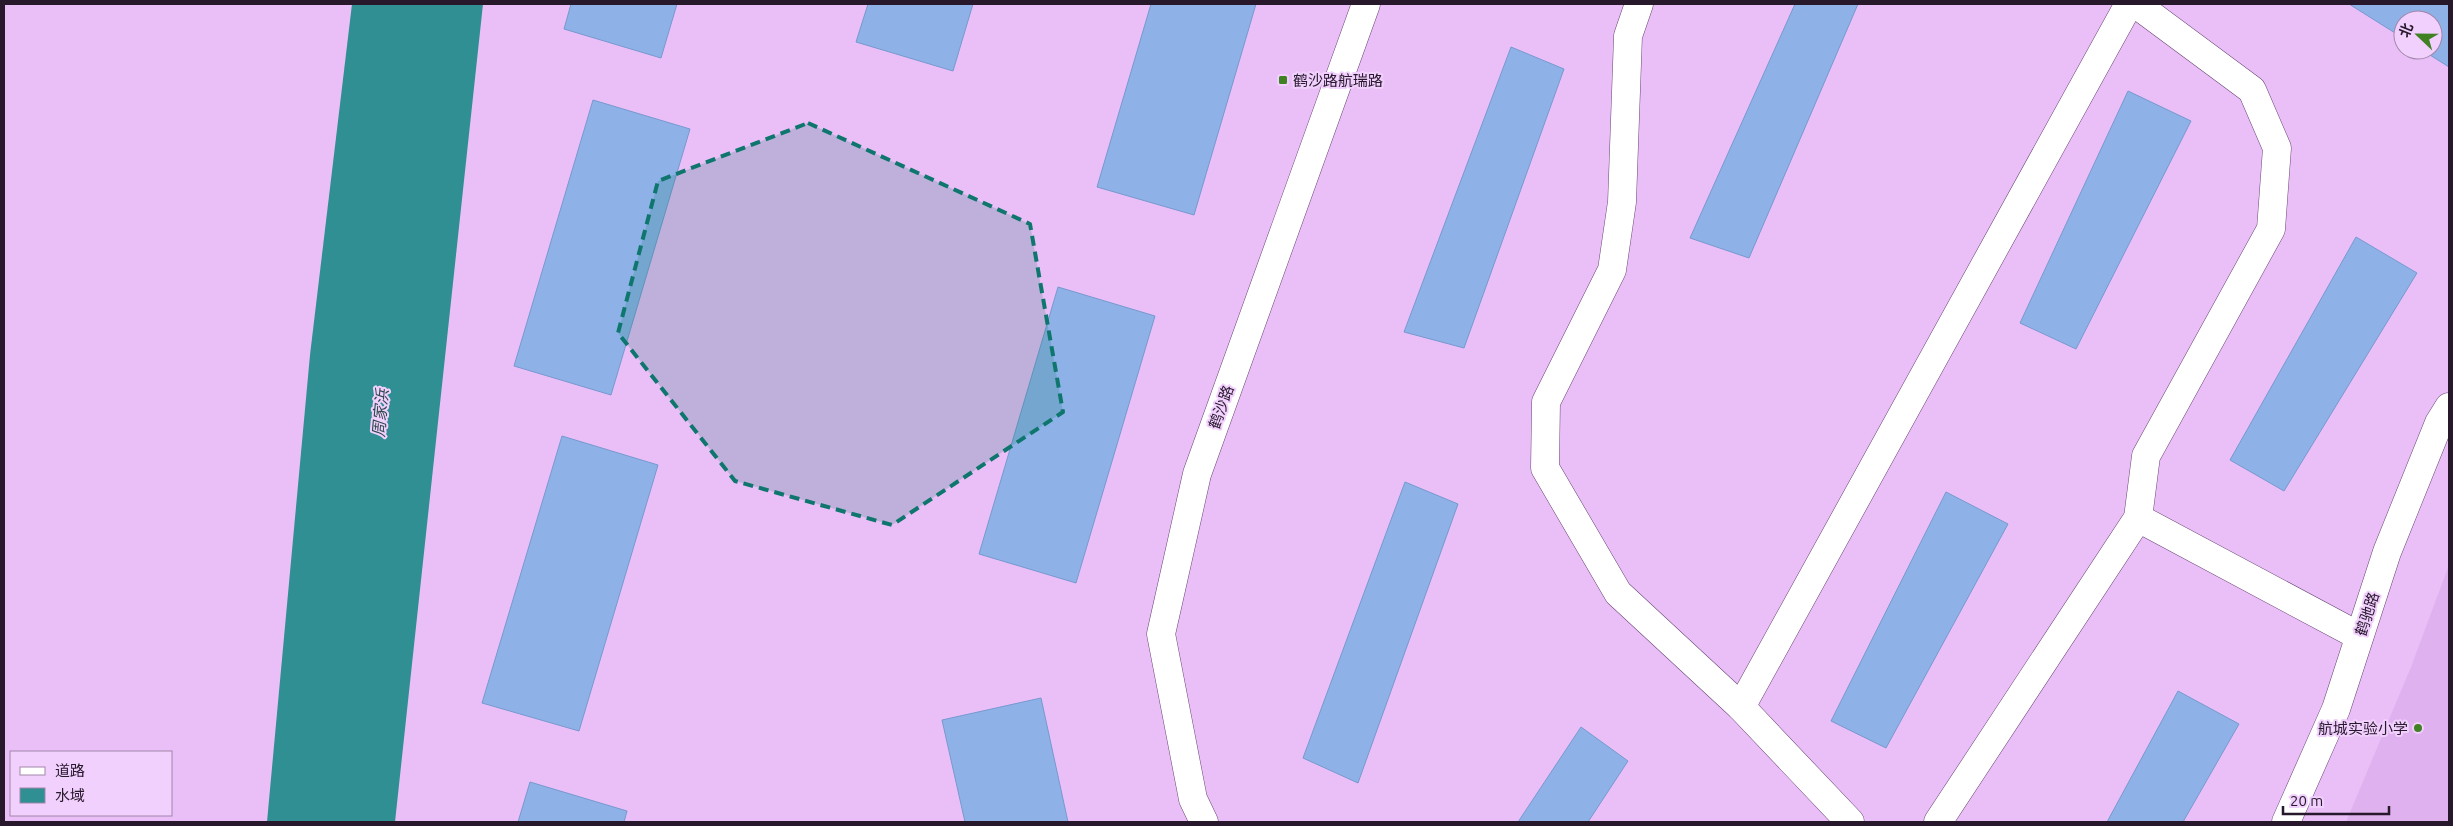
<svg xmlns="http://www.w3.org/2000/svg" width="2453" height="826" font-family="Ubuntu,'Noto Sans SC',sans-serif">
<rect width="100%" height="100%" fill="#eabff7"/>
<path fill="#dfb1ee" d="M2449 565V822H2346L2411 667Z"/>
<path fill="#2f8f92" d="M352 4H483L395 822H267L310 355Z"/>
<g fill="#8eb2e8" stroke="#7699ce">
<path d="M571 4H677L661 58 564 29Z"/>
<path d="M868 4H973L953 71 856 42Z"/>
<path d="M1151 4H1256L1194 215 1097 187Z"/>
<path d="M1795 4H1858L1749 258 1690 238Z"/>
<path d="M2349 4H2449V67L2422 50H2433V20H2403V38Z"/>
<path d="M1511 47 1564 69 1464 348 1404 332Z"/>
<path d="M2128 91 2191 121 2076 349 2020 323Z"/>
<path d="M593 100 690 129 611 395 514 366Z"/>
<path d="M2356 237 2417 273 2284 491 2230 460Z"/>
<path d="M1058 287 1155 316 1076 583 979 554Z"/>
<path d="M562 436 658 465 579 731 482 703Z"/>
<path d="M1405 482 1458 504 1358 783 1303 758Z"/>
<path d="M1946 492 2008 524 1886 748 1831 721Z"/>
<path d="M2178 691 2239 724 2183 822H2107Z"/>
<path d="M1041 698 1068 822H965L942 720Z"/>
<path d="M1581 727 1628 761 1588 822H1518Z"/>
<path d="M530 782 627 811 624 822H518Z"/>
</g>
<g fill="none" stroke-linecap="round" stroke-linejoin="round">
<g stroke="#694574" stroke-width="29">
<g id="minor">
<path d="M1639 4 1628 36 1622 202 1612 270 1546 402 1545 468 1618 593 1741 707 1850 822"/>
<path d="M2138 518 2359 636"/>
<path d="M1741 707 2129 4"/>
<path d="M1204 822 1193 799 1161 634 1197 474 1366 4"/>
<path d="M1938 822 2138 518 2146 456 2271 229 2277 148 2252 90 2136 4"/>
<path d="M2286 822 2336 709 2387 552 2439 423 2449 407"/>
</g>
</g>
<use href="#minor" stroke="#fff" stroke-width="28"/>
</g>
<path fill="#0f766e" fill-opacity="0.2" stroke="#0f766e" stroke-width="4" stroke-dasharray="10 6" stroke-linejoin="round" d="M808 123 1030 224 1063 412 892 525 735 481 618 333 658 181Z"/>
<g fill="#3f8123" stroke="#f2d0fd" stroke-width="2">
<rect x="1278" y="75" width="10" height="10" rx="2.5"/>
<circle cx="2418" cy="728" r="5"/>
</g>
<g text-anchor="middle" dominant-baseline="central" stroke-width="4" stroke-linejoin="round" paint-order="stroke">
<g font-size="15" fill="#27182c" stroke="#f2d0fd" text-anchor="start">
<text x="1293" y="80">鹤沙路航瑞路</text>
<text x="2408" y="728" text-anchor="end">航城实验小学</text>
</g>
<g font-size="15" fill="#27182c" stroke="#f2d0fd">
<text transform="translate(1221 407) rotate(-70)">鹤沙路</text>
<text transform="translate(2367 614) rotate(-72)">鹤驰路</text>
</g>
<g font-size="16" font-style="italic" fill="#2e4b4c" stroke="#f2d0fd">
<text transform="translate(380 413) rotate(-85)">周家浜</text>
</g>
</g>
<rect width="2453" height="826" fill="none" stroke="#27182c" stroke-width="10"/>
<rect x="10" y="751" width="162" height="65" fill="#f2d0fd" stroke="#a186a9"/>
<rect x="20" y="767" width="25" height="8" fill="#ffffff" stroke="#a186a9"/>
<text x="55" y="776" font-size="15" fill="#27182c">道路</text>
<rect x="20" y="788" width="25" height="15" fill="#2f8f92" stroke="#a186a9"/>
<text x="55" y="801" font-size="15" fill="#27182c">水域</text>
<g transform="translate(2418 35) rotate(292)"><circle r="24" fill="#f2d0fd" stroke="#a186a9"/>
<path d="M0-4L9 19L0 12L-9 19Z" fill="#3f8123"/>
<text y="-8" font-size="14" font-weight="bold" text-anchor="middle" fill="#27182c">北</text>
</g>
<path d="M2283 806v8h106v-8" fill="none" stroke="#27182c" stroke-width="2.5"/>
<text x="2290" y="806" font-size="15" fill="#27182c" stroke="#f2d0fd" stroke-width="4" paint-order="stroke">20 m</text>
</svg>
